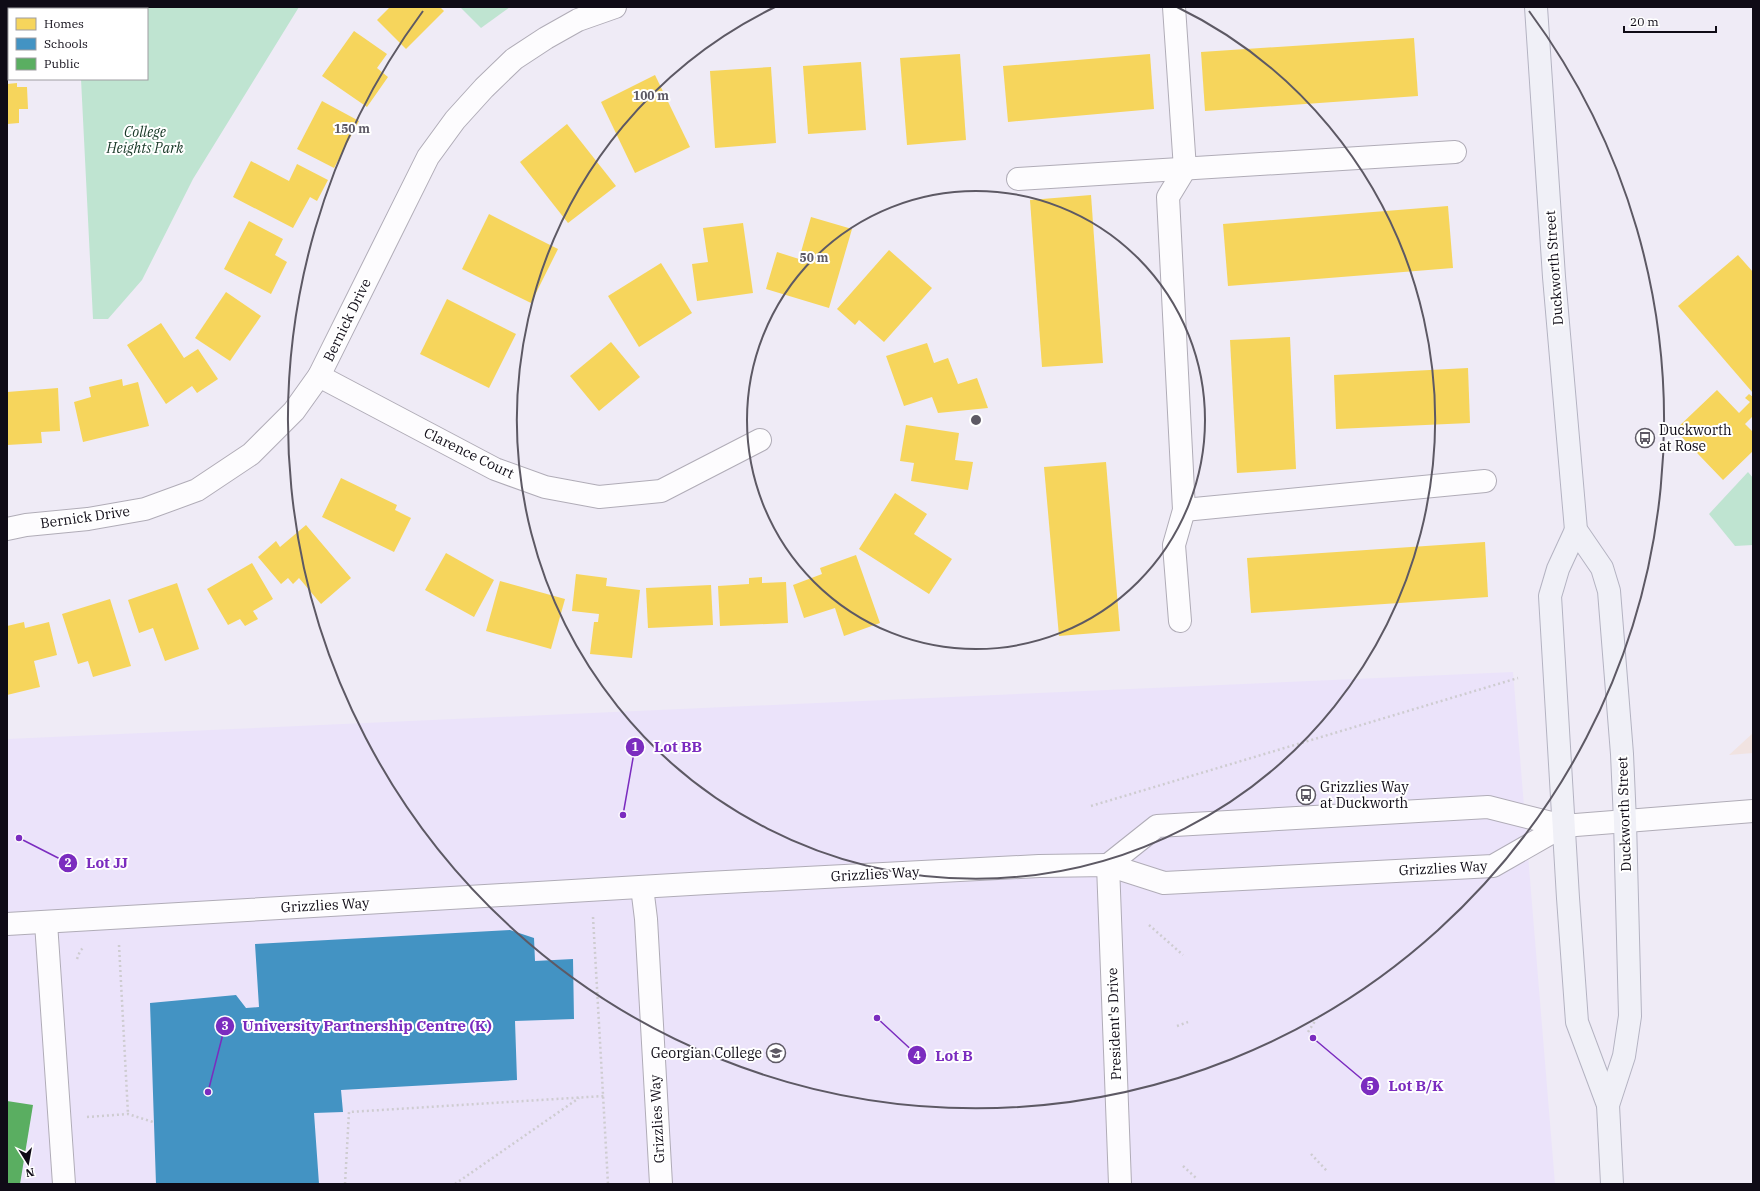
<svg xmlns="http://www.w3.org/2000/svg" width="1760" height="1191" font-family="'IBM Plex Serif',serif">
<rect width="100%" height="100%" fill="#efebf6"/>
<path fill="#f1e3e1" d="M1753 733V753L1729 755Z"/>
<path fill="#ebe3fa" d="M1513 672 1555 1184H7V739Z"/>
<g fill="#bfe4d1">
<path d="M63 7H299L193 179 142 280 108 319H93L81 79H147V9H63Z"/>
<path d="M460 7H510L481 28Z"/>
<path d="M1748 472 1753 478V545L1735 546 1709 514Z"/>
</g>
<g fill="#f6d55c">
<rect x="7" y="7" width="2" height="25"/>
<path d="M390 7H440L444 11 406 49 377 20Z"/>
<path d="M354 31 387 54 377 68 388 77 367 107 322 76Z"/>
<path d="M1414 38 1418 96 1205 111 1201 52Z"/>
<path d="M960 54 966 140 907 145 900 58Z"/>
<path d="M1150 54 1154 109 1008 122 1003 66Z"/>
<path d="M861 62 866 130 808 134 803 66Z"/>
<path d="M771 67 776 143 715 148 710 71Z"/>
<path d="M655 75 690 147 635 173 601 102Z"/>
<path d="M17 83V87H27L28 109H19V123L7 124V84Z"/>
<path d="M322 101 359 121 334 168 297 149Z"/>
<path d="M567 124 616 186 568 223 520 162Z"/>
<path d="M251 161 289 181 297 164 328 180 317 201 310 197 293 228 233 197Z"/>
<path d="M1091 195 1103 363 1042 367 1030 200Z"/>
<path d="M1448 206 1453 268 1228 286 1223 224Z"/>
<path d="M489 214 558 249 531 303 462 269Z"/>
<path d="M811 217 852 229 829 308 766 289 777 252 799 259Z"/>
<path d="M249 221 283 239 275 255 287 262 271 294 224 269Z"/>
<path d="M743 223 753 293 697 301 692 264 708 262 703 228Z"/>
<path d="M889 250 932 288 884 342 859 320 855 325 837 309Z"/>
<path d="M1738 255 1753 272V393L1678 306Z"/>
<path d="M661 263 692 313 639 347 608 296Z"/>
<path d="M226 292 261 316 230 361 195 338Z"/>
<path d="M447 299 516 334 489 388 420 354Z"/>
<path d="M161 323 184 358 198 349 218 379 197 393 192 386 166 404 127 345Z"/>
<path d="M1290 337 1296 469 1237 473 1230 340Z"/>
<path d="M611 342 640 377 599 411 570 376Z"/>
<path d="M927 343 934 363 948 358 958 384 977 378 988 408 938 413 932 397 904 406 886 356Z"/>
<path d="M1468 368 1470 423 1336 429 1334 375Z"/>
<path d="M122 379 123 386 138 382 149 426 83 442 74 402 91 397 89 387Z"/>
<path d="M58 388 60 431 41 432 42 443 7 445V392Z"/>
<path d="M1717 390 1739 413 1750 402 1745 398 1749 394 1753 397V416L1745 424 1753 432V451L1723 480 1675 430Z"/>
<path d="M906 425 959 433 955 460 973 462 968 490 911 481 914 463 900 461Z"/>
<path d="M1106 462 1120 631 1059 636 1044 467Z"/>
<path d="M341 478 397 505 395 510 411 518 394 552 322 517Z"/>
<path d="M895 493 927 514 914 534 952 559 929 594 859 549Z"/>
<path d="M306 525 351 578 321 604 299 578 293 584 288 578 281 584 258 557 276 541 280 547Z"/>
<path d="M1485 542 1488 597 1251 613 1247 558Z"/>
<path d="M446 553 494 580 474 617 425 590Z"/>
<path d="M856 555 880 623 844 636 835 608 804 618 793 585 822 574 820 568Z"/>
<path d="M252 563 273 599 253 611 258 619 245 626 240 619 228 625 207 589Z"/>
<path d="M576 574 607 578 606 586 640 590 632 658 590 654 594 622H598L599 614 572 611Z"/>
<path d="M762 577V583L786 582 788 623 720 626 718 586 749 584V578Z"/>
<path d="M500 581 565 599 551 649 486 631Z"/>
<path d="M177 583 199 649 165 661 153 628 139 633 128 600Z"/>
<path d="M711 585 713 625 648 628 646 588Z"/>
<path d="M110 599 131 666 93 677 88 661 78 664 62 614Z"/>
<path d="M24 622 25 628 49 622 57 655 34 661 40 687 7 695V626Z"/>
</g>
<path fill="#4393c3" d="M510 930 534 938 535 961 573 959 574 1019 515 1021 517 1080 341 1090 343 1112 314 1113 319 1184H156L150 1003 236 995 246 1008 259 1007 255 944Z"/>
<path fill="#5aae61" d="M7 1101 33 1105 20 1184H7Z"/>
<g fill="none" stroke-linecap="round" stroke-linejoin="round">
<g stroke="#b0acb7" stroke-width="24">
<g id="minor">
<path d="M1174 7 1185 169 1168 197 1184 510 1174 545 1180 621"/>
<path d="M1018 179 1455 152"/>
<path d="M319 376 495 469 545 487 599 497 661 491 760 440"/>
<path d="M1184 510 1485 481"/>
<path d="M7 529 26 525 88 519 145 509 197 490 251 454 294 411 319 376 428 157 455 120 484 88 514 59 546 38 578 20 615 7"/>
<path d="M1108 865 1157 826 1488 807 1563 826 1753 811"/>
<path d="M1108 865 1120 1184"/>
<path d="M642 887 646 919 661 1184"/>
<path d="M46 923 64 1184"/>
<path d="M7 924 707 883 1039 866 1108 865 1164 883 1493 866 1563 826"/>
</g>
</g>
<g stroke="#b4b3c2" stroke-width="24">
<g id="major">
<path d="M1536 7 1554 277 1576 530 1602 568 1609 591 1622 754 1625 821 1630 1016 1624 1056 1608 1105"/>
<path d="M1576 530 1558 569 1550 596 1568 898 1577 1022 1608 1105 1612 1184"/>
</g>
</g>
<g stroke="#ceccd0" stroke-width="2.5" stroke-dasharray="2 3" stroke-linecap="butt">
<path d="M7 65H9"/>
<path d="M1091 806 1518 678"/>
<path d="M593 917 608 1184"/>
<path d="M1149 925 1183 955"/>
<path d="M119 945 128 1114"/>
<path d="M77 959 80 951 83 948"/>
<path d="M1177 1026 1188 1022"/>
<path d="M1308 1032 1319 1015"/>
<path d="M87 1117 128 1114 153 1122"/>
<path d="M1311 1154 1327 1171"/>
<path d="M1183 1166 1196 1178"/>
<path d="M345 1184 349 1112 604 1096"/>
<path d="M455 1184 579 1098"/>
</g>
<use href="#minor" stroke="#fdfcfe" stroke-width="22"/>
<use href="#major" stroke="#f0f0f7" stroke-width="22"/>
</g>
<g fill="none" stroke="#5d5964" stroke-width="2">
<circle cx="976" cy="420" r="229"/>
<path d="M1177 7A459 459 0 1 1 775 7"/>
<path d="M1529 11A688 688 0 1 1 423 11"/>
</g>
<defs>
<g id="bus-ring" transform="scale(1)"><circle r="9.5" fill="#fff" stroke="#5d5964" stroke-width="1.5"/><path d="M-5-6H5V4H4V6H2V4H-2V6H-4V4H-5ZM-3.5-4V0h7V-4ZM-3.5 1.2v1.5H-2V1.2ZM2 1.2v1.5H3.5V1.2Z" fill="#5d5964"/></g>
<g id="university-ring" transform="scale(1)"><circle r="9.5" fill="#fff" stroke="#5d5964" stroke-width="1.5"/><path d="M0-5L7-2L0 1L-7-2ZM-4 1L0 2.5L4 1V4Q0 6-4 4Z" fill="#5d5964"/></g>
</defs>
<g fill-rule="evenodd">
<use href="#bus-ring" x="1645" y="438"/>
<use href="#bus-ring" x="1306" y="795"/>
<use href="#university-ring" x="776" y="1053"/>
</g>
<g text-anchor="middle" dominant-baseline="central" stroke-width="4" stroke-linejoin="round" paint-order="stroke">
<g font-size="14" font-style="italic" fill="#153624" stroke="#fff">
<text x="145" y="132">College<tspan x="145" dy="16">Heights Park</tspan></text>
</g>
<g font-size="14" fill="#0f0b16" stroke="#fff">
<text transform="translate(1554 268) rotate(-94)">Duckworth Street</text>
<text transform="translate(347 320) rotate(-64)">Bernick Drive</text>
<text transform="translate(469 453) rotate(26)">Clarence Court</text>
<text transform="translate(85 517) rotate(-8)">Bernick Drive</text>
<text transform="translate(1624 814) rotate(-92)">Duckworth Street</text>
<text transform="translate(1443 868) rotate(-3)">Grizzlies Way</text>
<text transform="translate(875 874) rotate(-3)">Grizzlies Way</text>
<text transform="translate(325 905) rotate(-3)">Grizzlies Way</text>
<text transform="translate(1114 1024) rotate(-92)">President's Drive</text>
<text transform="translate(657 1119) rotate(-93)">Grizzlies Way</text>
</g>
<g font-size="14" fill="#0f0b16" stroke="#fff" text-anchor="start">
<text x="1659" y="430">Duckworth<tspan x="1659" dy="16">at Rose</tspan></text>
<text x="1320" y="787">Grizzlies Way<tspan x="1320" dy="16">at Duckworth</tspan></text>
<text x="762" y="1053" text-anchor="end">Georgian College</text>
</g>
</g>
<circle cx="976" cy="420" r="6" fill="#5d5964" stroke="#fff" stroke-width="2"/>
<g font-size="12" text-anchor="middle" font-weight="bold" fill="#5d5964" stroke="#fff" stroke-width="4" stroke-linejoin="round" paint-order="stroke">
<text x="651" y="100">100 m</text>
<text x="352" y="133">150 m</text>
<text x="814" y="262">50 m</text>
</g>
<path fill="none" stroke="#7b2cbf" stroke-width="1.5" d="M623 815L635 747M19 838L68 863M208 1092L225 1026M877 1018L917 1055M1313 1038L1370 1086"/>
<g fill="#7b2cbf" stroke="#fff" stroke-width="1.5">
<circle cx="623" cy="815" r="4"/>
<circle cx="19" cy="838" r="4"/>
<circle cx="208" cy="1092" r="4"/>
<circle cx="877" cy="1018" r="4"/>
<circle cx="1313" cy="1038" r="4"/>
<circle cx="635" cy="747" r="10"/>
<circle cx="68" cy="863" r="10"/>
<circle cx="225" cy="1026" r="10"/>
<circle cx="917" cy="1055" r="10"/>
<circle cx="1370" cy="1086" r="10"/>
</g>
<g font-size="12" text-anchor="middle" font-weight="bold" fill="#fff">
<text x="635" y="751">1</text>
<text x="68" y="867">2</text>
<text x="225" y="1030">3</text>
<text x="917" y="1060">4</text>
<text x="1370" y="1090">5</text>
</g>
<g font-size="15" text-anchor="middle" font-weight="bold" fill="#7b2cbf" stroke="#fff" stroke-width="4" stroke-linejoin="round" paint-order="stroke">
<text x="678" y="752">Lot BB</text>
<text x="107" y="868">Lot JJ</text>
<text x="367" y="1031">University Partnership Centre (K)</text>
<text x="954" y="1061">Lot B</text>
<text x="1416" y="1091">Lot B/K</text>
</g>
<rect width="1760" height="1191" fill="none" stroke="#0f0b16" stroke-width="16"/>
<rect x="8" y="8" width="140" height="72" fill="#ffffff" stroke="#9f9da2"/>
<rect x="16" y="18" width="20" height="12" fill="#f6d55c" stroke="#9f9da2"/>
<text x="44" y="28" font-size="12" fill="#0f0b16">Homes</text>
<rect x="16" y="38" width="20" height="12" fill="#4393c3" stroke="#9f9da2"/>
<text x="44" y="48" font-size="12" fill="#0f0b16">Schools</text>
<rect x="16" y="58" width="20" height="12" fill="#5aae61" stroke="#9f9da2"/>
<text x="44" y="68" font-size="12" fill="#0f0b16">Public</text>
<g transform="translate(28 1163) rotate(169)" stroke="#ffffff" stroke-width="3" paint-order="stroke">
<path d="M0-3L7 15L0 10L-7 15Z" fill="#0f0b16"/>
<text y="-6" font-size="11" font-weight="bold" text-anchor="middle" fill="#0f0b16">N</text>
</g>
<path d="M1624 26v6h92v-6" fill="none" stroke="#0f0b16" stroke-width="2"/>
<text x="1630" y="26" font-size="12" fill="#0f0b16" stroke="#ffffff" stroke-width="3" paint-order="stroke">20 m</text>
</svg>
